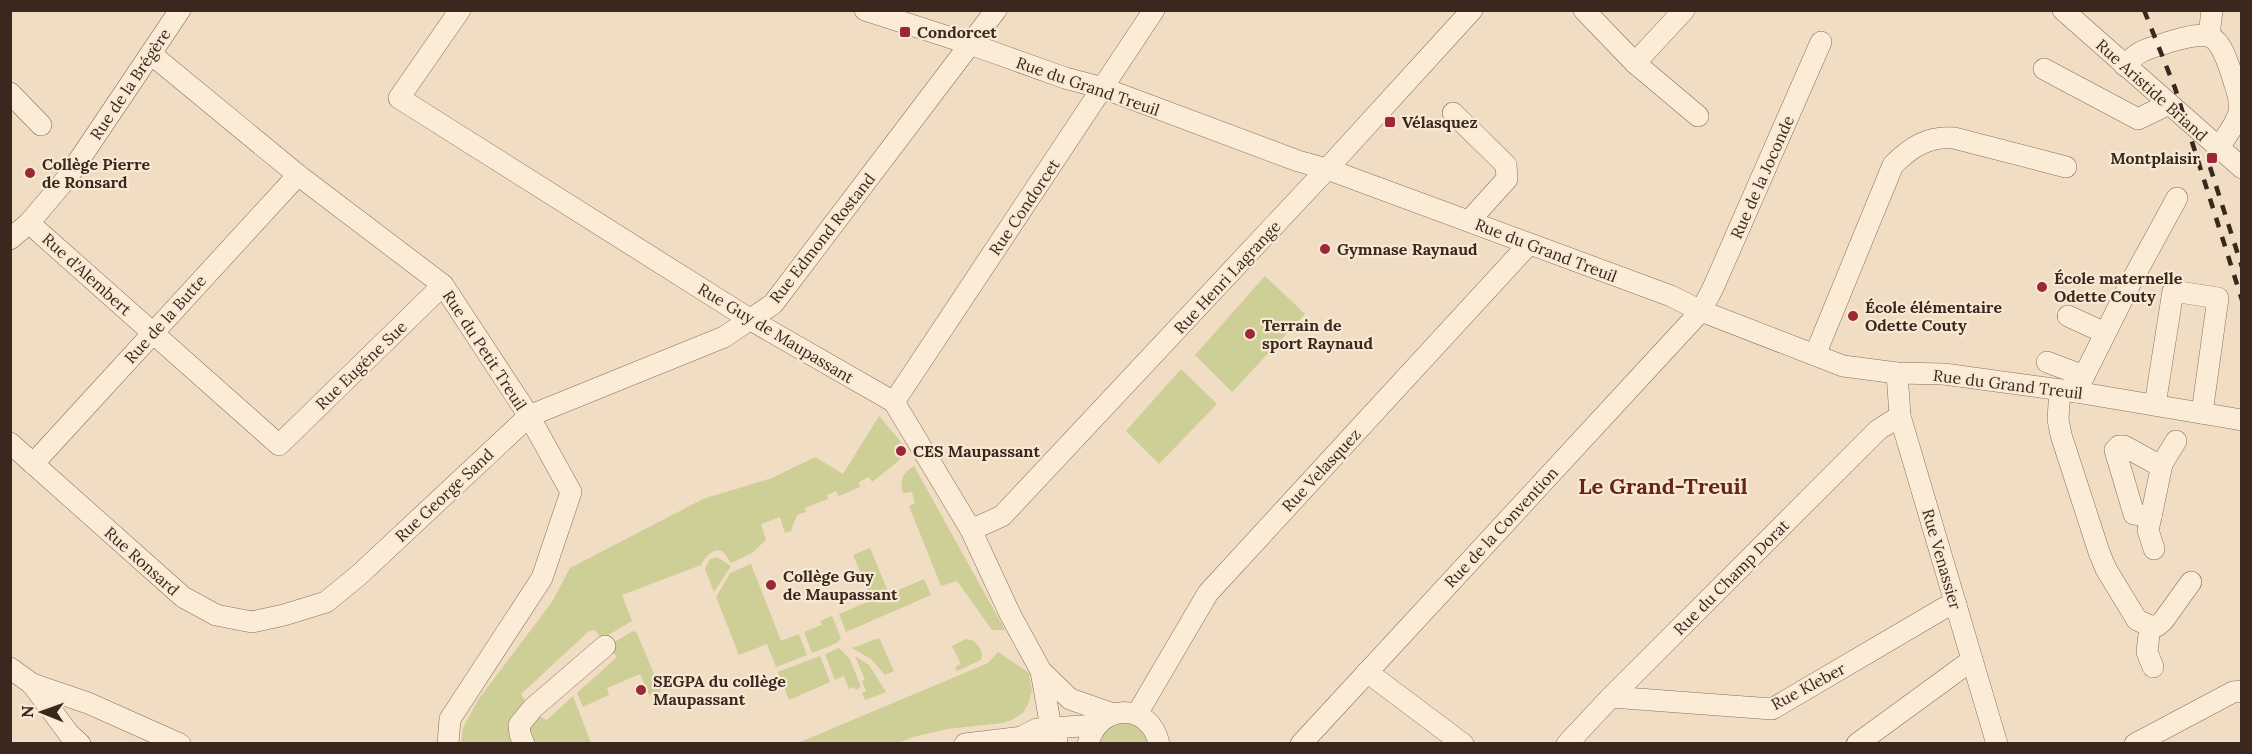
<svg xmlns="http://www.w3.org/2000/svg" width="2252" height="754" font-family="Lora,serif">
<rect width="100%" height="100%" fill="#f0ddc4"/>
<g fill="#cece97">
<path d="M1265 276 1305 314 1232 392 1195 355Z"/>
<path d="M1181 369 1217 404 1159 464 1126 431Z"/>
<path d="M879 416 901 442 894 447 901 459 872 482 869 477 859 482 860 487 839 496 836 491 827 495 828 499 805 508 806 512 797 515 791 531 785 533 780 517 761 524 766 540 752 553 731 563C728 560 727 557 725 554 716 544 705 557 701 565L622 595 632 621 602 639 595 630 589 631 521 694 528 705 516 743 461 744 463 728 478 700 552 602 570 568 703 499 772 478 815 457 843 474Z"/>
<path d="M914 466 1005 630H992L957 581 941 586 909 506 915 503 912 492 903 493C899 480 903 473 914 466Z"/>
<path d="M870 548 889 594 924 579 931 595 846 632 839 614 872 600 853 555Z"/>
<path d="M717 557 731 566 714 592 705 569 710 559Z"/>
<path d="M751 564 781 641 799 634 807 655 776 667 767 644 739 655 716 597 730 573Z"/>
<path d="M832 616 841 638 837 643 812 653 804 632 822 625 820 621Z"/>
<path d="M633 631 637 633 661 691 649 695 640 674 607 688 609 695 583 707 577 693 617 657 608 646Z"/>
<path d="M879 638 894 671 885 675 871 659 852 648Z"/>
<path d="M966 639 974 641C979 647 984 652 981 660L957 671 955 667 961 664 952 646Z"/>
<path d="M839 648 850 659 861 687 856 690 854 687 849 689 844 676 835 680 825 654Z"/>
<path d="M998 652 1029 673 1032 691 1029 702 1023 713 1012 720 1003 723 947 729 917 736 897 743H798L988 663Z"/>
<path d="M820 656 830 682 789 700 778 672Z"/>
<path d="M855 656 869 665 886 692 865 700 862 693 866 691 862 681 865 680Z"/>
<path d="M573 696 591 743H530L526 729 537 715 547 720Z"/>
<path d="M1125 722 1140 727 1149 744H1099C1102 729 1112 725 1125 722Z"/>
</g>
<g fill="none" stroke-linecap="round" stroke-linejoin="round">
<g stroke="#8b6e59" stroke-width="22">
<g id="minor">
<path d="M460 10 399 98 751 320 894 402 971 530 1011 616 1041 671 1070 699 1113 714"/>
<path d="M865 10 970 44 1065 78 1103 88 1298 161 1327 169 1671 296 1701 311 1843 366 1897 373 1944 374 2076 392 2242 420"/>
<path d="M1584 10 1635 63 1698 116"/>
<path d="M2063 10 2242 168"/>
<path d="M2209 36 2212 10"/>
<path d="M151 54 298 175 443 285 529 416 571 492 542 578 450 719 448 744"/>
<path d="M1635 63 1684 10"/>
<path d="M2125 66C2139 49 2148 49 2169 42 2212 29 2218 32 2232 75 2235 87 2242 100 2239 112 2236 125 2225 137 2219 148"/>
<path d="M2044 69 2138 119 2169 104"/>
<path d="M10 93 41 125"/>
<path d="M1453 113 1506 165 1507 179 1469 221"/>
<path d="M29 223 279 445 443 285"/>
<path d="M10 239 29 223 67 178 180 10"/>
<path d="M2068 316 2105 333"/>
<path d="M1815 355 1893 165C1911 147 1928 136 1954 138L2066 167"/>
<path d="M2047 362 2084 376"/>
<path d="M1897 373 1900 416 1997 744"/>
<path d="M2060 390 2058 419 2061 435 2099 552 2106 569 2137 620 2150 626 2147 652 2153 667"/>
<path d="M2076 392 2130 284 2177 198"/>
<path d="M894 402 1154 10"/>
<path d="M2155 405 2173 291 2218 298 2202 413"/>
<path d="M10 443 183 597 216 615 252 622 284 615 326 602 359 575 529 416 724 337 773 304 996 10"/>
<path d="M33 464 298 175"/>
<path d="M2151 517 2134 514 2115 450 2119 446H2124L2153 462 2162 464"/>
<path d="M971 530 1002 516 1327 169 1472 10"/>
<path d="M2154 549 2148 530 2151 517 2162 464 2176 441"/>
<path d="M2150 626H2157L2163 621 2191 582"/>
<path d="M10 668 32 684 88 703 180 744"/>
<path d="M1041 671 1051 728 1057 740"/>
<path d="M1367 672 1463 744"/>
<path d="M32 684 69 734 80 744"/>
<path d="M1611 697 1772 709 1944 608 1956 605"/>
<path d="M1137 714 1208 593 1529 244"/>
<path d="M1025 735 1037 729 1096 725"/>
<path d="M524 744 520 734 519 725 533 708 605 646"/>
<path d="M965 744 1022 737 1054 744"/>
<path d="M1088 744C1098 702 1151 702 1159 744"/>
<path d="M1301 744 1701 311 1713 288 1821 42"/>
<path d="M1567 744 1611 697 1878 430 1900 416"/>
<path d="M1857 744 1972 660"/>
<path d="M2135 744 2233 692 2242 691"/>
</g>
</g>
<use href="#minor" stroke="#faecd7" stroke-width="21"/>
<g stroke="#3a281e" stroke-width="4.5" stroke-dasharray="10 10" stroke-linecap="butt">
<path d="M2144 10 2175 88 2242 300"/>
<path d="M2210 167 2242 267"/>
</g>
</g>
<g fill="#9c2736" stroke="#f7e9d4" stroke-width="2">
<rect x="899" y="26" width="12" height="12" rx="3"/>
<rect x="1384" y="116" width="12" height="12" rx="3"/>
<rect x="2206" y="152" width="12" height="12" rx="3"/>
<circle cx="30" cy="173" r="6"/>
<circle cx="1325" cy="249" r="6"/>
<circle cx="2042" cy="287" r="6"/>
<circle cx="1853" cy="316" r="6"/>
<circle cx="1250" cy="334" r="6"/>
<circle cx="901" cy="451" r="6"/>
<circle cx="771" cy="585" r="6"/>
<circle cx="641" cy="690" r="6"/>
</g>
<g text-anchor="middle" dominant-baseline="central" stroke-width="4.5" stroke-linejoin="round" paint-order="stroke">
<g font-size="16" font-weight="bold" fill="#3a281e" stroke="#f7e9d4" text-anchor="start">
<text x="917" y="32">Condorcet</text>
<text x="1402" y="122">Vélasquez</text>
<text x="2200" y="158" text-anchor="end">Montplaisir</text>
<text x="42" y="164">Collège Pierre<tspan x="42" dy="18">de Ronsard</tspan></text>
<text x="1337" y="249">Gymnase Raynaud</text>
<text x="2054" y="278">École maternelle<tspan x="2054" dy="18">Odette Couty</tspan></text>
<text x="1865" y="307">École élémentaire<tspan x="1865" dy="18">Odette Couty</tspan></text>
<text x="1262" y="325">Terrain de<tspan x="1262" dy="18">sport Raynaud</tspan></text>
<text x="913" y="451">CES Maupassant</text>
<text x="783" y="576">Collège Guy<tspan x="783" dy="18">de Maupassant</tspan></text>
<text x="653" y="681">SEGPA du collège<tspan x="653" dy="18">Maupassant</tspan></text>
</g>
<g font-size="16" fill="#3a281e" stroke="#f7e9d4">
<text transform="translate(130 84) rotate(-56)">Rue de la Brégère</text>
<text transform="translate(1088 86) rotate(19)">Rue du Grand Treuil</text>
<text transform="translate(2152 90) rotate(42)">Rue Aristide Briand</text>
<text transform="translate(1762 177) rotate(-66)">Rue de la Joconde</text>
<text transform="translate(1024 207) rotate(-56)">Rue Condorcet</text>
<text transform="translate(822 238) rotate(-52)">Rue Edmond Rostand</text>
<text transform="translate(1546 250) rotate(21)">Rue du Grand Treuil</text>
<text transform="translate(87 274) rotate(42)">Rue d'Alembert</text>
<text transform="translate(1227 277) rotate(-47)">Rue Henri Lagrange</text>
<text transform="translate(165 319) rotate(-48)">Rue de la Butte</text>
<text transform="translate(776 333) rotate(31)">Rue Guy de Maupassant</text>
<text transform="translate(485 350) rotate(57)">Rue du Petit Treuil</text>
<text transform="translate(361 365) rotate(-44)">Rue Eugéne Sue</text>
<text transform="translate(2008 384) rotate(7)">Rue du Grand Treuil</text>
<text transform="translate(1321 470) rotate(-47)">Rue Velasquez</text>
<text transform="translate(444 495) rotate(-43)">Rue George Sand</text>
<text transform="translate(1501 527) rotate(-47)">Rue de la Convention</text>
<text transform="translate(1942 559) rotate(74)">Rue Venassier</text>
<text transform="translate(142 561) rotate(42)">Rue Ronsard</text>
<text transform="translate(1731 577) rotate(-45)">Rue du Champ Dorat</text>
<text transform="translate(1808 686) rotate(-28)">Rue Kleber</text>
</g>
<g font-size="22" font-weight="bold" fill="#68231c" stroke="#f7e9d4">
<text x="1663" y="486">Le Grand-Treuil</text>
</g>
</g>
<rect width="2252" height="754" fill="none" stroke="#3a281e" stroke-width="24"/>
<g transform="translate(42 712) rotate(271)" stroke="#f7e9d4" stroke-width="4.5" paint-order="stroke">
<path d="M0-4.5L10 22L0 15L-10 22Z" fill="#3a281e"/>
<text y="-9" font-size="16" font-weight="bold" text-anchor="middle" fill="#3a281e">N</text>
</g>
</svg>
